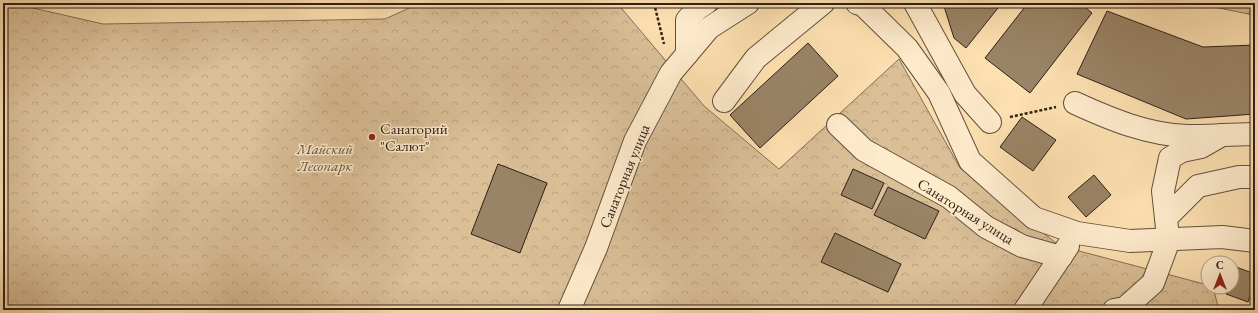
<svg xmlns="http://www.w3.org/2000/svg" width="1258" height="313" font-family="'EB Garamond',serif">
<defs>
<pattern id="forest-firs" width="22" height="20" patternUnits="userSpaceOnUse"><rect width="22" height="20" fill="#dabf97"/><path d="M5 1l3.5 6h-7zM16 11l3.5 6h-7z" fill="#bba481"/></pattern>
<pattern id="park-crowns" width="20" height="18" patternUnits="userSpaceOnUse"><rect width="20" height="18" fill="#dabf97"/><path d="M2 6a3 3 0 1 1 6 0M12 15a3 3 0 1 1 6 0" fill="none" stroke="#bba481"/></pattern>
</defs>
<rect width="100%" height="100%" fill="#fde0b1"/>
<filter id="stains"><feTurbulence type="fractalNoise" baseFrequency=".005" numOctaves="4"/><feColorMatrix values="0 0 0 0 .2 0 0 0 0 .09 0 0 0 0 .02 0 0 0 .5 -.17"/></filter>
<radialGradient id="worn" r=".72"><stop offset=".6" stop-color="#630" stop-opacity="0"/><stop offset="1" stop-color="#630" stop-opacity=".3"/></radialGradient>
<path fill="url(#forest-firs)" stroke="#847056" d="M1195 3H1255V14L1253 15Z"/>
<path fill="url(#park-crowns)" stroke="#847056" d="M3 3H11L103 24 385 19 420 3H617L704 106 779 169 899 59 960 168 1060 246 1208 285V287H1213L1219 310H3Z"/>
<g fill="#9a8467" stroke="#2e2016">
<path d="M943 3H1002L966 48 954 38Z"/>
<path d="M1028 3H1080L1092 13 1030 93 985 58Z"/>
<path d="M1107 11 1203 47 1255 45V114L1186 119 1077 74Z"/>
<path d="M808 43 838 76 760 148 730 115Z"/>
<path d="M1022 117 1056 140 1033 171 1000 147Z"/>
<path d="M498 164 547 183 520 253 471 234Z"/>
<path d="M853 169 884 183 872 209 841 195Z"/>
<path d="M1094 175 1111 195 1086 217 1068 197Z"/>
<path d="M888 187 939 211 925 239 874 215Z"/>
<path d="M835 233 901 264 888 292 821 262Z"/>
<path d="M1236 267 1255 274V282L1248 302 1226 294 1229 287H1232V278Z"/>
</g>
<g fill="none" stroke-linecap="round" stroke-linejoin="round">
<g stroke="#62503d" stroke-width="24">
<g id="minor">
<path d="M857 3 863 5 907 48 939 93 970 161 1034 218 1077 233 1130 241 1222 237 1255 241"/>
<path d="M915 3 965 94 990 122"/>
<path d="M687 54V20L697 9 706 3"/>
<path d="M724 101 756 58 823 3"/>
<path d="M1075 103C1110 119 1148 135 1188 136 1199 136 1211 136 1222 135L1201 147 1182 151 1170 158 1163 191 1166 218"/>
<path d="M838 125 864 150 949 197 986 227 1022 246 1061 257"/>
<path d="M1222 135 1255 134"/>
<path d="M569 310 596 248 635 141 671 73 709 28 748 3"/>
<path d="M1025 310 1068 246"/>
<path d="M1114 310 1125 308 1153 283 1166 248 1168 238 1166 218 1198 186 1239 177H1255"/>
</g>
</g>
<g stroke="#2e2016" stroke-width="2.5" stroke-dasharray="3 2" stroke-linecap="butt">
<path d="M654 3 664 44"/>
<path d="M1010 117 1056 107"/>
</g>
<use href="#minor" stroke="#feebcc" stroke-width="22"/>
</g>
<circle fill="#8f2418" stroke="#feebcc" stroke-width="1.5" cx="372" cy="137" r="4"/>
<g text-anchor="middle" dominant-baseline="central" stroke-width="3" stroke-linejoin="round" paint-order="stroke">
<g font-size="15" fill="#2e2016" stroke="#feebcc" text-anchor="start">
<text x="380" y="128">Санаторий<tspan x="380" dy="17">"Салют"</tspan></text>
</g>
<g font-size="15" font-style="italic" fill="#62503d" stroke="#feebcc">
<text x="325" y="148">Майский<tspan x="325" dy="17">Лесопарк</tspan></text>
</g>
<g font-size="15" fill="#2e2016" stroke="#feebcc">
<text transform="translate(624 176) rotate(-68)">Санаторная улица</text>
<text transform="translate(966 211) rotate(32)">Санаторная улица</text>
</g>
</g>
<rect width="1258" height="313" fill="none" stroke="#fde0b1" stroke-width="16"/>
<rect x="4" y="4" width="1250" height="305" fill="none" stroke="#2e2016" stroke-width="2"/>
<rect x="8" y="8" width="1242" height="297" fill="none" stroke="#2e2016"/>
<g transform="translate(1220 275)"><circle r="19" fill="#feebcc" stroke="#ab9a83"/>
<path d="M0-3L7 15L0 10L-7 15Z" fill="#8f2418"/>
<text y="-6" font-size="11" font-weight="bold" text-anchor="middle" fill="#2e2016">С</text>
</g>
<rect width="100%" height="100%" filter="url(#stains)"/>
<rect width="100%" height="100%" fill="url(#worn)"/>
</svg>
